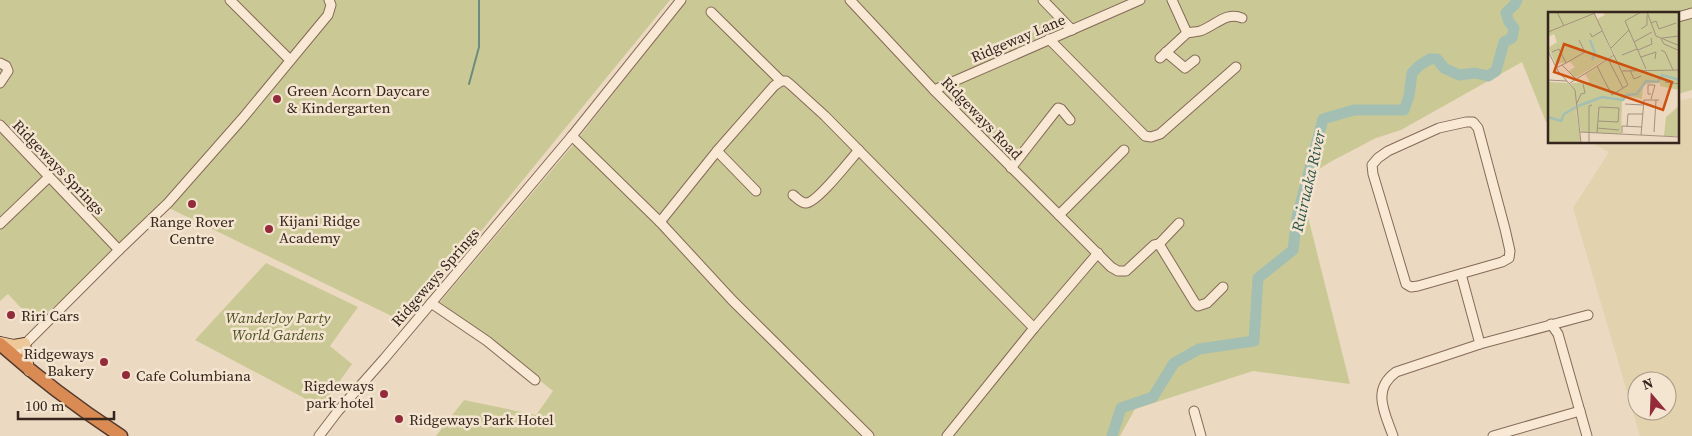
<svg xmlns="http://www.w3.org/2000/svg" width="1692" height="436" font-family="'Source Serif 4',serif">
<rect width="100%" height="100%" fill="#ecd9c1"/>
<path fill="#e2d2ae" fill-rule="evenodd" d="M1692 98V436H1640L1573 208 1609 152 1592 143 1678 142V101ZM1637 381H1667V411H1637Z"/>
<g fill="#cac995">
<path d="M0 0H670L406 323 169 208 35 323 8 294 0 301Z"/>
<path d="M687 0H1692V90L1678 94V14H1550L1549 121 1546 122 1522 62 1401 130 1376 138 1332 161 1299 181 1350 384 1253 371 1135 409 1120 436H436L464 400 536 415 553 391 440 302 573 145Z"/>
<path d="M266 263 358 307 330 346 352 364 321 407 195 340Z"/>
</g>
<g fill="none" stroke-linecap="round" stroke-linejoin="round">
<path stroke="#6b8c7f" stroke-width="2" d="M469 84 479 47V0"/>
<path stroke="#a3bfb3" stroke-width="11" d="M1112 436 1121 408 1153 397 1174 363 1199 349 1254 341 1258 278 1293 250 1297 217 1323 119 1354 110H1404L1409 96 1412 73 1420 65 1430 59H1437L1444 68 1459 75 1475 73 1488 76 1496 71 1504 42 1512 38 1514 28 1509 22 1506 13 1515 4 1517 0"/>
<g stroke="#856a59" stroke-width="11">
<g id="minor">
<path d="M230 0 290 60"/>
<path d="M681 0 572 136 660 222 732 300 869 436"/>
<path d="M850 0 934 90 1111 267 1118 271H1126L1154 245 1159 244 1195 303 1198 306 1207 303 1223 287"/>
<path d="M1043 0 1072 30"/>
<path d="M711 12 781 81H786L791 85 825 116 1034 328"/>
<path d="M1678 17 1692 13"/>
<path d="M1187 33C1191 32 1196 32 1200 31 1215 26 1226 11 1242 18"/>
<path d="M1049 39 1145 136 1151 137 1160 134 1236 67"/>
<path d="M1166 52 1185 68 1195 60"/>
<path d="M1160 58 1187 33 1172 0"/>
<path d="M0 63 6 66 8 71 0 83"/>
<path d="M934 90 1140 0"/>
<path d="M1466 122H1473L1478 128 1505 229 1510 251 1509 258 1502 262 1418 286 1411 287 1406 284 1373 174 1372 165 1378 158 1388 151 1439 128Z"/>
<path d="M0 125 119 250 13 356"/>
<path d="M717 151 756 191"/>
<path d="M1011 168 1058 108 1061 109 1070 120"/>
<path d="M793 195C797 198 801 203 806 203 817 203 850 160 859 150"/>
<path d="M1059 215 1124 150"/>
<path d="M660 222 717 151 774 86 781 81"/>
<path d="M0 224 49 177"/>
<path d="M1159 244 1179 223"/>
<path d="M119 250 168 203 242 119 328 15 331 5 329 0"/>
<path d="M1461 274 1480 344"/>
<path d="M431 303 487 341 535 380"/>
<path d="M1551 324 1558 334 1587 436"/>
<path d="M1194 411 1201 436"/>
<path d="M319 436 338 411 384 359 572 136"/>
<path d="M947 436 1034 328 1098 253"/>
<path d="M1393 436C1385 413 1371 390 1396 372L1480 344 1588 315"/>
<path d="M1493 436 1580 411"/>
</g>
</g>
<g stroke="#53392d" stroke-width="12">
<path id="major" d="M0 342 14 345 25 343 29 371"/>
</g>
<g stroke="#53392d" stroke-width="15">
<path id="highway" d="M0 344C38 378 78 408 121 436"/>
</g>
<use href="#minor" stroke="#f8e8d4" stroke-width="9"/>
<use href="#major" stroke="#efc899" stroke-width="10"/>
<use href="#highway" stroke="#da8b53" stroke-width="12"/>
</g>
<g fill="#932b3b" stroke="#f4e5d0" stroke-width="2">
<circle cx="277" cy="99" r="5"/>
<circle cx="192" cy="204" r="5"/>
<circle cx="269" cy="229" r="5"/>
<circle cx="11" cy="315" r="5"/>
<circle cx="104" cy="362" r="5"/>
<circle cx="126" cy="375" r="5"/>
<circle cx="384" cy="394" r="5"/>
<circle cx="399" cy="419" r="5"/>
</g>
<g text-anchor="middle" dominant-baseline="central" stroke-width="5" stroke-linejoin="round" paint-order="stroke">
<g font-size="15" fill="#35251d" stroke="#f4e5d0">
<text transform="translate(1018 38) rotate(-23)">Ridgeway Lane</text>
<text transform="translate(982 118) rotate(46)">Ridgeways Road</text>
<text transform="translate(59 167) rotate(46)">Ridgeways Springs</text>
<text transform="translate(435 277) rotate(-49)">Ridgeways Springs</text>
</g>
<g font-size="15" fill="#35251d" stroke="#f4e5d0" text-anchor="start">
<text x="287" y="90">Green Acorn Daycare<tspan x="287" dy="17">&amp; Kindergarten</tspan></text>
<text x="279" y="220">Kijani Ridge<tspan x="279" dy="17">Academy</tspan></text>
<text x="192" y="221" text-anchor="middle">Range Rover<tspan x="192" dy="17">Centre</tspan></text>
<text x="21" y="315">Riri Cars</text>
<text x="94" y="353" text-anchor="end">Ridgeways<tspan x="94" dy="17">Bakery</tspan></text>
<text x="136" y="375">Cafe Columbiana</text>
<text x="374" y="385" text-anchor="end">Rigdeways<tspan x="374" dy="17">park hotel</tspan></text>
<text x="409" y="419">Ridgeways Park Hotel</text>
</g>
<g font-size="15" font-style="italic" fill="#4c5124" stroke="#f4e5d0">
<text x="278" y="317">WanderJoy Party<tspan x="278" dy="17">World Gardens</tspan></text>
</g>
<g font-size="16" font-style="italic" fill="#2d554c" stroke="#f4e5d0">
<text transform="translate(1308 181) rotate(-77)">Ruiruaka River</text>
</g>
</g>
<g transform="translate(1548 12)">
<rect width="131" height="131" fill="#ecd9c1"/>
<path d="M0 0H46L65 43 27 66 21 59 27 55 22 50 8 52 0 36 9 30 6 22 0 25ZM53 0H131V78L112 74V70L95 73 94 87 79 84 74 89 73 122 33 120 23 71 42 70 37 62 67 43 49 7 57 3ZM0 70 20 71 25 77 33 131H0ZM131 94V124H116L118 105Z" fill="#cac995"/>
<path fill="none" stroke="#a3bfb3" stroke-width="2.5" d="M42 28 47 41 44 48M30 94 54 85 75 88 79 83 89 82 98 69 110 70 114 63 132 68M0 105 13 109 16 102 28 95"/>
<path fill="none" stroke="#a3917f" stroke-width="1" d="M9 0 16 14M93 0 77 9 98 57M99 0 108 24 132 34M46 1 80 73M103 11 108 9 111 17 128 11M93 17 99 13V3M0 20 47 1M42 21 44 25 54 19M114 26 132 24M113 27 116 32 132 39M86 30 104 20M63 36 81 18M90 38 104 32 103 26M113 38 117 40 125 58M0 39 10 59 27 78 33 131M4 40 11 37 18 51 8 56M66 43 49 54 56 68 64 83 80 73M74 43 89 37M93 45 108 40 107 47M61 49 75 76M18 51 37 40 31 28M14 53 28 67M82 58 86 67 93 64M74 59 132 58M0 68 19 69M117 70 132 72M22 71 49 54M103 87 107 73H100V82H103M29 91 33 82 37 81 35 72M77 92 95 93M79 114 80 102H95M49 116 71 118M32 120 132 125M106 120 108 88M49 121 51 95 71 96 70 110 50 109M74 121V114L94 115M93 123 96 88H111M41 130V94L44 93"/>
<path fill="#cd510f" fill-opacity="0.15" stroke="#cd510f" stroke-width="2.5" d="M16 32 124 70 115 98 6 60Z"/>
<rect width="131" height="131" fill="none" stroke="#35251d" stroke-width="2.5"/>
</g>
<g transform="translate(1652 396) rotate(341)"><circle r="24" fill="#f4e5d0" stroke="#a89888"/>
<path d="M0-4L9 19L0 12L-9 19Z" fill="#932b3b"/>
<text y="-8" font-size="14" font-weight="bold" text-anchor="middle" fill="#35251d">N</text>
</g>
<path d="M18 411v8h96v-8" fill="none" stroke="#35251d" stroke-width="2.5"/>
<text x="25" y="411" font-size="15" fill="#35251d" stroke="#f4e5d0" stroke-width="4" paint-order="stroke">100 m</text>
</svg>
